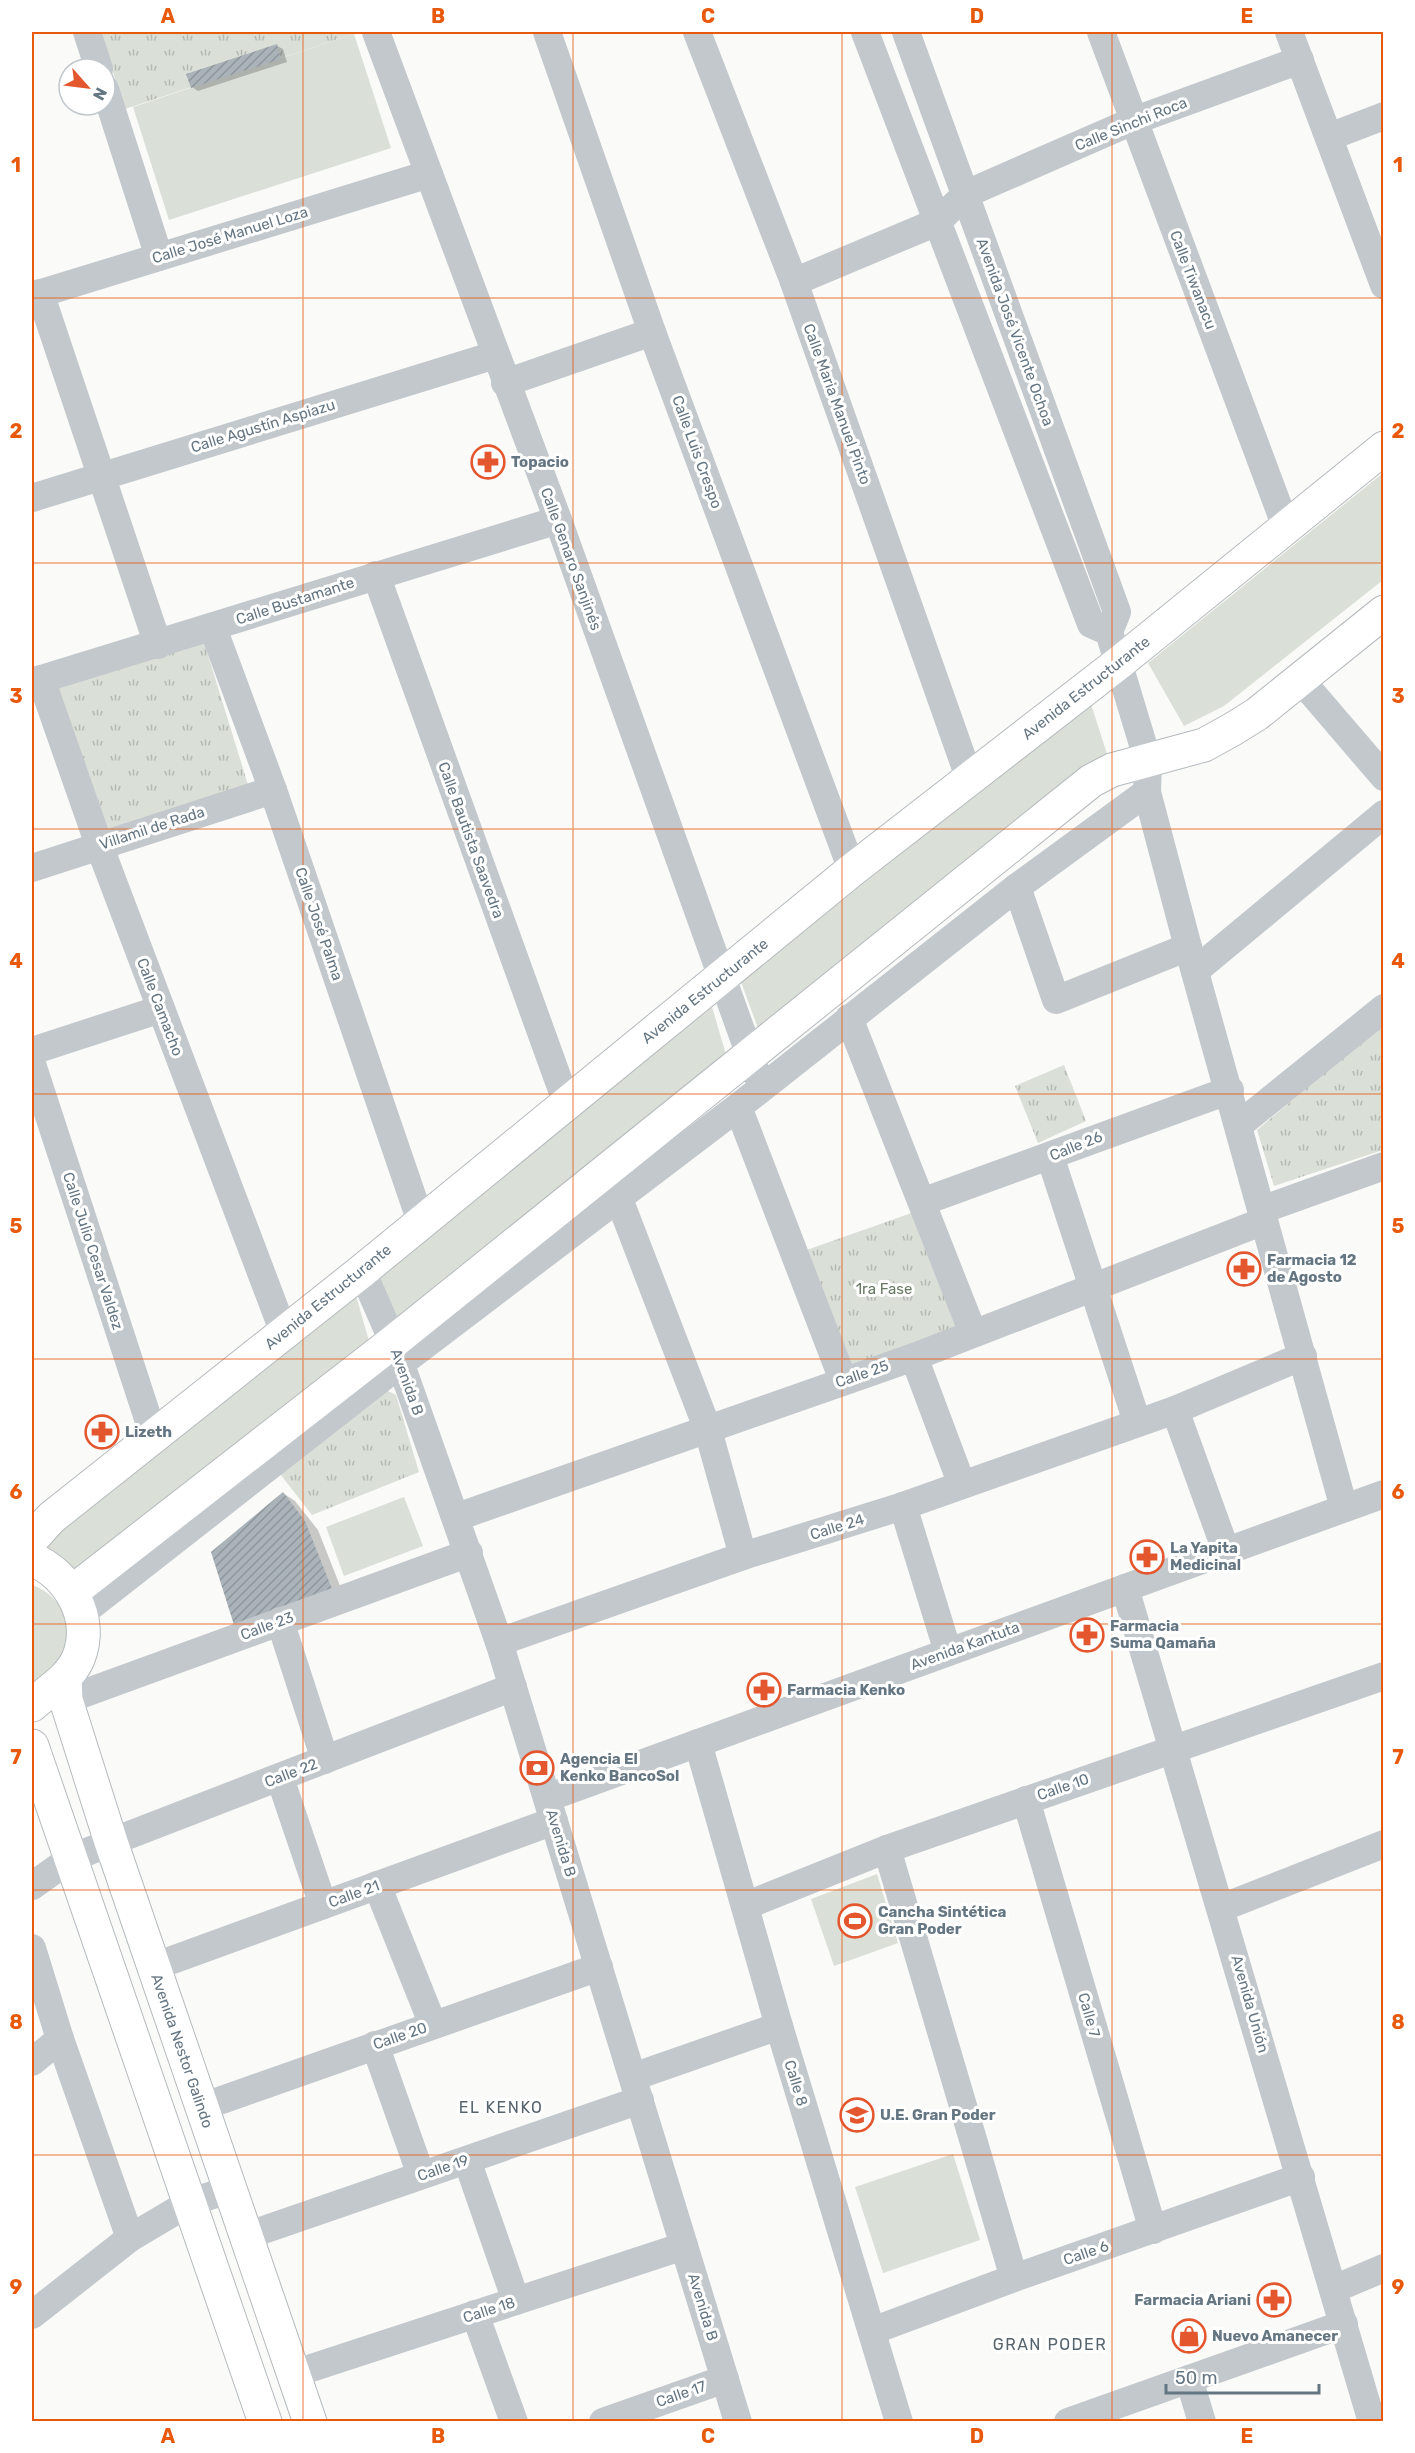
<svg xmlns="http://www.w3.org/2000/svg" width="1415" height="2453" font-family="Rubik,sans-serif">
<defs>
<pattern id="park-tufts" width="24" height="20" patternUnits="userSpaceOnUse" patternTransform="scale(1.5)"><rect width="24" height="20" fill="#dadfd7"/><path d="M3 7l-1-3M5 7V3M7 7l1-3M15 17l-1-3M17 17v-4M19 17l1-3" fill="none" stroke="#b4b9b4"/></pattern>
<pattern id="building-hatch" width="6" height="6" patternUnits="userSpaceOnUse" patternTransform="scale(1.5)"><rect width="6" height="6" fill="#aab3b9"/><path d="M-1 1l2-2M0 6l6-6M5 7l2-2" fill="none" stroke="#8e969c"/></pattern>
</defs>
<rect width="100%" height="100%" fill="#fafaf8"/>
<g fill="#dadfd7">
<path d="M354 34 391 148 169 220 133 107Z"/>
<path d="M1383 473V580L1224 706 1184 726 1148 663Z"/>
<path d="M1090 701 1108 757 759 1031 741 982Z"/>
<path d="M712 1007 727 1058 393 1321 377 1277Z"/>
<path d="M355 1292 369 1341 72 1571 36 1551Z"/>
<path d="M404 1497 423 1546 344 1576 326 1527Z"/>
<path d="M32 1585C64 1596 78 1632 59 1662 53 1672 40 1681 32 1689Z"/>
<path d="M877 1874 898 1943 834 1966 811 1899Z"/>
<path d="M953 2154 980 2240 883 2273 855 2187Z"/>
</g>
<g fill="url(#park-tufts)">
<path d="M100 32H353L354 34 125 109Z"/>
<path d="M204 642 249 788 107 832 55 686Z"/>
<path d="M1383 1023V1150L1274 1186 1257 1130Z"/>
<path d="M1064 1065 1086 1121 1038 1143 1015 1086Z"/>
<path d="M920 1210 964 1325 852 1370 801 1252Z"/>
<path d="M386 1390 396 1395 419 1472 312 1515 277 1470Z"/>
</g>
<g fill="#0003">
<path d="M277 46 283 49 287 62 198 91 192 87Z"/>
<path d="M283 1493 295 1501 318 1530 346 1601 213 1553Z"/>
</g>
<g fill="url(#building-hatch)">
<path d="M277 44 281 59 191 88 186 74Z"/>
<path d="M283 1492 305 1521 334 1594 234 1625 211 1552Z"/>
</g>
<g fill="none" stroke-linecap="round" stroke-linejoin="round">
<g stroke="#b5babe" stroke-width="35">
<g id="major">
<path d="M32 1539 51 1518 362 1271 852 870 1120 662 1384 448"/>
<path d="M32 1559C69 1575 95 1618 78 1659 69 1679 48 1691 32 1705"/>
<path d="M72 1592 393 1342 1091 781 1112 770 1204 745 1233 729 1257 714 1384 612"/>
<path d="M65 1678 66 1700 111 1842 310 2422"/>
<path d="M32 1746 265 2422"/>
</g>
</g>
<g stroke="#c3c8cc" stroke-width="28">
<path d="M87 32 99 69"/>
<path d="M376 32 558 520 757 1075"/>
<path d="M547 32 652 332 852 870"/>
<path d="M697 32 794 282 970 780"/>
<path d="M865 32 1091 624 1109 632 1148 761 1147 792 1188 947 1344 1508"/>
<path d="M906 32 1117 612 1109 632"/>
<path d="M1101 32 1286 527"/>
<path d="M1289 32 1384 285"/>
<path d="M105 89 159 257"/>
<path d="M1329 137 1384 116"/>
<path d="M794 282 937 222 966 194 1133 121 1300 60"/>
<path d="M40 293 158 645"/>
<path d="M32 296 429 174"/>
<path d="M505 383 652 332"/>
<path d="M32 498 495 355"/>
<path d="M376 575 567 1104"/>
<path d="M213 628 273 790 421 1222"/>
<path d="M41 679 99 845 284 1333"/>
<path d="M1300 679 1384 777"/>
<path d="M32 682 558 520"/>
<path d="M32 868 273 790"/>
<path d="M1017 887 1056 1000 1188 947"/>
<path d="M1195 971 1384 814"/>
<path d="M849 1018 973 1333"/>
<path d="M32 1051 161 1009"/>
<path d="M32 1064 154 1437"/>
<path d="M738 1107 843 1380"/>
<path d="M1239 1125 1384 1008"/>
<path d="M1050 1156 1137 1422"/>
<path d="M619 1199 708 1430 743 1556"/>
<path d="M922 1202 1230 1090"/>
<path d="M1261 1210 1384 1166"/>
<path d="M362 1271 393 1342 499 1642 738 2422"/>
<path d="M914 1357 962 1485"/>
<path d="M903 1506 948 1652"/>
<path d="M457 1517 914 1357 1264 1221"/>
<path d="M1226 1551 1175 1410 1303 1356"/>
<path d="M1125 1588 1372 2422"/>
<path d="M82 1613 400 1364 738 1107 1017 887 1147 792"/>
<path d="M280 1621 325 1760"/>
<path d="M499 1642 743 1556 903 1506 1175 1410"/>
<path d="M66 1700 469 1553"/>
<path d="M698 1743 779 2026 899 2422"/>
<path d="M280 1778 323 1905"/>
<path d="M547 1798 1384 1494"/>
<path d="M1026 1800 1153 2230"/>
<path d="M887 1849 1014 2278"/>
<path d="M377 1885 433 2025"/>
<path d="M32 1886 70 1859 111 1842 513 1687"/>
<path d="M745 1906 887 1849 1384 1676"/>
<path d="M1221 1908 1384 1844"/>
<path d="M32 1948 60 2039 130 2238"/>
<path d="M153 1967 554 1821"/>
<path d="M375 2045 421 2175"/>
<path d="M32 2062 60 2039"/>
<path d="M633 2077 779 2026"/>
<path d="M202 2107 599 1967"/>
<path d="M467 2160 516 2301"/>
<path d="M246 2236 640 2100"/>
<path d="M1334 2289 1384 2268"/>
<path d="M475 2314 514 2422"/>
<path d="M32 2315 130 2238 189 2203 230 2189"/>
<path d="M872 2331 1014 2278 1301 2177"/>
<path d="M293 2374 684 2246"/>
<path d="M1189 2379 1202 2422"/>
<path d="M603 2422 725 2379"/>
<path d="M1068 2422 1344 2324"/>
</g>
<use href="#major" stroke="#fff" stroke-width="33"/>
</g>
<path fill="none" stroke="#e8590c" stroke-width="1.5" stroke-opacity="0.55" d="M303 32V2422M573 32V2422M842 32V2422M1112 32V2422M32 298H1384M32 563H1384M32 829H1384M32 1094H1384M32 1359H1384M32 1624H1384M32 1890H1384M32 2155H1384"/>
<defs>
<g id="pharmacy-ring" transform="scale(1.725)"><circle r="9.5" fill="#fff" stroke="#e4572e" stroke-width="1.5"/><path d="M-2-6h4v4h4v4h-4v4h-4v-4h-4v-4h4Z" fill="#e4572e"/></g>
<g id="bank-ring" transform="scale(1.725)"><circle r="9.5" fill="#fff" stroke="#e4572e" stroke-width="1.5"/><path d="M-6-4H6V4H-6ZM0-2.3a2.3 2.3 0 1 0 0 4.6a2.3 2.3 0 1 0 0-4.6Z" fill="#e4572e"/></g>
<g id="stadium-ring" transform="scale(1.725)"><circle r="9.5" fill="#fff" stroke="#e4572e" stroke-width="1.5"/><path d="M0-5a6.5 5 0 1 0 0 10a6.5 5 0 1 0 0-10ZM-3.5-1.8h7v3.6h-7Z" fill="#e4572e"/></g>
<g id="school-ring" transform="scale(1.725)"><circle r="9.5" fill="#fff" stroke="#e4572e" stroke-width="1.5"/><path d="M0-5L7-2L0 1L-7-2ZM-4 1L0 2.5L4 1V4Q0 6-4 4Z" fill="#e4572e"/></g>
<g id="shop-ring" transform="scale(1.725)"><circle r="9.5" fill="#fff" stroke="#e4572e" stroke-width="1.5"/><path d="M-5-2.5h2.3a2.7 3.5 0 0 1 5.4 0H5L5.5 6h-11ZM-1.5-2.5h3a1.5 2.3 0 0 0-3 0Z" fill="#e4572e"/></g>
</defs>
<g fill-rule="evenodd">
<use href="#pharmacy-ring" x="488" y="462"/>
<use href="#pharmacy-ring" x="1244" y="1269"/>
<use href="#pharmacy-ring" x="102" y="1432"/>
<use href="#pharmacy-ring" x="1147" y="1557"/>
<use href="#pharmacy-ring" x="1087" y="1635"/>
<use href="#pharmacy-ring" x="764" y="1690"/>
<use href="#bank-ring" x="537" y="1768"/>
<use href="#stadium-ring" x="855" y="1921"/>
<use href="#school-ring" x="857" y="2115"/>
<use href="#pharmacy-ring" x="1274" y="2300"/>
<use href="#shop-ring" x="1189" y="2336"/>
</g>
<g text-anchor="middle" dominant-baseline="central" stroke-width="6" stroke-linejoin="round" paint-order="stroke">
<g font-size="15" fill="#657683" stroke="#fff">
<text transform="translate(1131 124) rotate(-22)">Calle Sinchi Roca</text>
<text transform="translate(230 235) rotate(-17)">Calle José Manuel Loza</text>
<text transform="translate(1193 280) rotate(69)">Calle Tiwanacu</text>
<text transform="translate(1015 332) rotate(70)">Avenida José Vicente Ochoa</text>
<text transform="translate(837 404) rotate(70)">Calle Maria Manuel Pinto</text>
<text transform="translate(263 426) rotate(-17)">Calle Agustín Aspiazu</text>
<text transform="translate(697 452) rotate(70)">Calle Luis Crespo</text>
<text transform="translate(571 559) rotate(70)">Calle Genaro Sanjinés</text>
<text transform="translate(295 601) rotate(-18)">Calle Bustamante</text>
<text transform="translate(1086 688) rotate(-38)">Avenida Estructurante</text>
<text transform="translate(152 828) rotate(-18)">Villamil de Rada</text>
<text transform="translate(471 840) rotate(70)">Calle Bautista Saavedra</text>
<text transform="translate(319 924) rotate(71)">Calle José Palma</text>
<text transform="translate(705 991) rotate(-39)">Avenida Estructurante</text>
<text transform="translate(160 1007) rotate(69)">Calle Camacho</text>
<text transform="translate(1076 1146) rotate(-22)">Calle 26</text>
<text transform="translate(93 1251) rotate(72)">Calle Julio Cesar Valdez</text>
<text transform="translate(328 1297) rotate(-39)">Avenida Estructurante</text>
<text transform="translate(862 1374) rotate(-19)">Calle 25</text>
<text transform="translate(407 1382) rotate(70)">Avenida B</text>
<text transform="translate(837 1527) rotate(-17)">Calle 24</text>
<text transform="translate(267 1626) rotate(-20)">Calle 23</text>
<text transform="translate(965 1646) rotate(-20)">Avenida Kantuta</text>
<text transform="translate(291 1773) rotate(-21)">Calle 22</text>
<text transform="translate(1063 1787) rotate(-19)">Calle 10</text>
<text transform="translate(561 1843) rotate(73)">Avenida B</text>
<text transform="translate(354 1894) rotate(-20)">Calle 21</text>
<text transform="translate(1250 2004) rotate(74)">Avenida Unión</text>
<text transform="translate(1089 2015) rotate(74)">Calle 7</text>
<text transform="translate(400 2036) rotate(-19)">Calle 20</text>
<text transform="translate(182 2051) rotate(71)">Avenida Nestor Galindo</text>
<text transform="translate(796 2083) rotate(73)">Calle 8</text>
<text transform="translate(443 2168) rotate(-19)">Calle 19</text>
<text transform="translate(1086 2253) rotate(-19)">Calle 6</text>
<text transform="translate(703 2307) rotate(73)">Avenida B</text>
<text transform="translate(489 2310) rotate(-18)">Calle 18</text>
<text transform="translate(681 2394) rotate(-19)">Calle 17</text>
</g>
<g font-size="15" font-weight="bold" fill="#657683" stroke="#fff" text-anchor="start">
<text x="511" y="462">Topacio</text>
<text x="1267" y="1260">Farmacia 12<tspan x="1267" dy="17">de Agosto</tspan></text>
<text x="125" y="1432">Lizeth</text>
<text x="1170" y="1548">La Yapita<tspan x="1170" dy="17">Medicinal</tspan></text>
<text x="1110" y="1626">Farmacia<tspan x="1110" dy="17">Suma Qamaña</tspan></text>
<text x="787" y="1690">Farmacia Kenko</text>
<text x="560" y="1759">Agencia El<tspan x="560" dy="17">Kenko BancoSol</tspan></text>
<text x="878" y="1912">Cancha Sintética<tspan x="878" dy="17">Gran Poder</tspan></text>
<text x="880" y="2115">U.E. Gran Poder</text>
<text x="1251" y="2300" text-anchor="end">Farmacia Ariani</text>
<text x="1212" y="2336">Nuevo Amanecer</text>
</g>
<g font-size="15" fill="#687a64" stroke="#fff">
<text x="884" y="1289">1ra Fase</text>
</g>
<g font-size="16" letter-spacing="1.5" fill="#57646e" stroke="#fff">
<text x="501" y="2107">EL KENKO</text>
<text x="1050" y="2344">GRAN PODER</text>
</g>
</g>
<rect width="1415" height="2453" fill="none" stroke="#ffffff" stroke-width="66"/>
<g transform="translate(87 87) rotate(118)"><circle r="28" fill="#ffffff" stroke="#c1c8cd" stroke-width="1.5"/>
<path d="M0-4.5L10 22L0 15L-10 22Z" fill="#e4572e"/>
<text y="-9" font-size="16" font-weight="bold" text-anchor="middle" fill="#657683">N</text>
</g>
<path d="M1166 2384v9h153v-9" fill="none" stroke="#657683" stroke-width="3"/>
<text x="1175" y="2384" font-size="18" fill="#657683" stroke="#ffffff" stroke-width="4.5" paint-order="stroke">50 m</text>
<rect x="33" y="33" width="1349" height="2387" fill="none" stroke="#e8590c" stroke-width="2"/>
<g font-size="20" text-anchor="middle" font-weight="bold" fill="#e8590c">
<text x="168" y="23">A</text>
<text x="438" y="23">B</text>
<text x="708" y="23">C</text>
<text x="977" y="23">D</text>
<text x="1247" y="23">E</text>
<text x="16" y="172">1</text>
<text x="1398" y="172">1</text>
<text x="16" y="438">2</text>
<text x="1398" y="438">2</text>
<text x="16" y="703">3</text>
<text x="1398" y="703">3</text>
<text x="16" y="968">4</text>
<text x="1398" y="968">4</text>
<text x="16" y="1233">5</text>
<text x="1398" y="1233">5</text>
<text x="16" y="1499">6</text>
<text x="1398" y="1499">6</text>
<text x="16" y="1764">7</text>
<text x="1398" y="1764">7</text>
<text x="16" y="2029">8</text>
<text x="1398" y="2029">8</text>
<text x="16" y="2294">9</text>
<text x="1398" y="2294">9</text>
<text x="168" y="2443">A</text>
<text x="438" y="2443">B</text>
<text x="708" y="2443">C</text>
<text x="977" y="2443">D</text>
<text x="1247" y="2443">E</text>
</g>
</svg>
